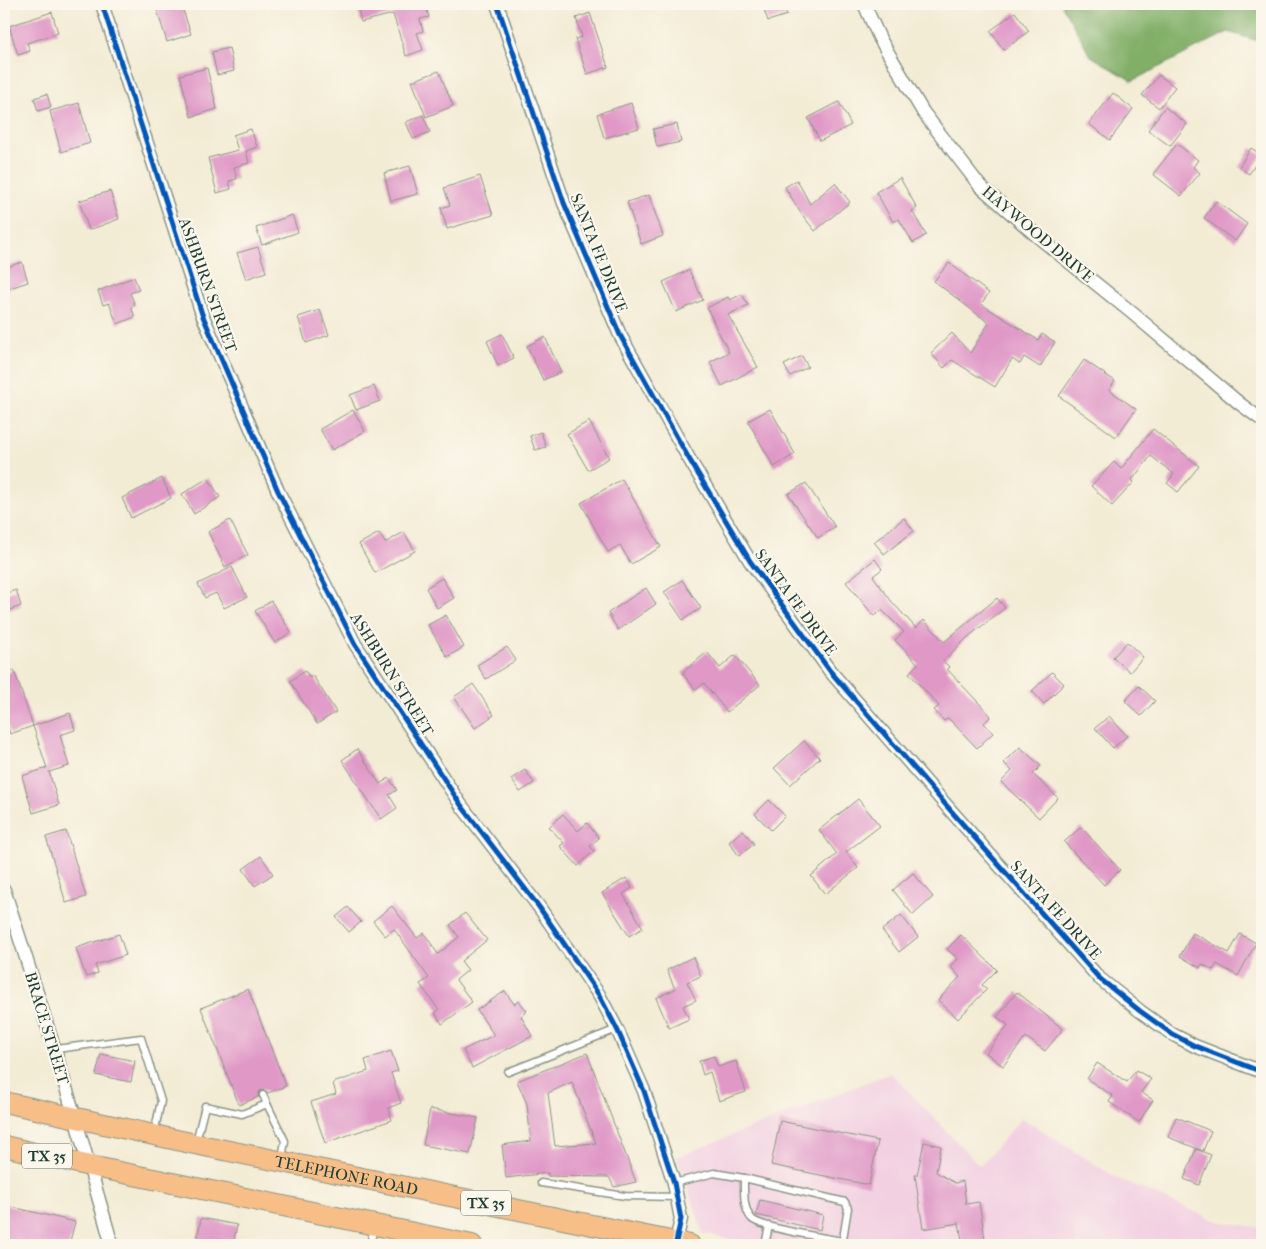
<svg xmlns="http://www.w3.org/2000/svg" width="1266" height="1249" font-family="'IM FELL French Canon',serif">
<rect width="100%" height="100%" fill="#fbf7ec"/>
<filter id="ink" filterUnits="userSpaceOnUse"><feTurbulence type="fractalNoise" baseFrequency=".02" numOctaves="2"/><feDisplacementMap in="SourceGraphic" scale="10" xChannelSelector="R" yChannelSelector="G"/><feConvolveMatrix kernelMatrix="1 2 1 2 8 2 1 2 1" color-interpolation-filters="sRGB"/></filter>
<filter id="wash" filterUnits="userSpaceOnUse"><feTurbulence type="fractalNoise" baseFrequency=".0096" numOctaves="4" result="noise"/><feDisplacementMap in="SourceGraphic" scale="20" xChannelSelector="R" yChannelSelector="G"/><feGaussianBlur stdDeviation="1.12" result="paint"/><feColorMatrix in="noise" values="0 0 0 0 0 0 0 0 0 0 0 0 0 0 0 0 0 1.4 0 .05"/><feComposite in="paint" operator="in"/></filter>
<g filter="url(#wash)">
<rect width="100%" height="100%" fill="#f3ecd5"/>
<path fill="#f2cfe1" d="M891 1073 980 1166 1022 1118 1117 1178 1216 1221 1262 1228V1245H756L703 1233 677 1157Z"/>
<path fill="#81af68" stroke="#50764e" d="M1061 4H1262V42L1228 32 1132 81 1091 56Z"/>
<g id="blocks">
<g fill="#e099c7" fill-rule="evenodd">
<path d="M155 4H181L191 34 167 42Z"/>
<path d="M357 4H425L429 17 420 19 423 31 417 33 423 50 406 56 393 14 361 22Z"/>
<path d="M762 4H783L787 15 768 21Z"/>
<path d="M52 12 58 33 27 43 30 51 18 55 9 26Z"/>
<path d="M1015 12 1029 31 1004 50 990 31Z"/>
<path d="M590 13 608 67 587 74 575 39 582 37 576 18Z"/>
<path d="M229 48 234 71 217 75 212 52Z"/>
<path d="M207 68 217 109 191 117 180 75Z"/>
<path d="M439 71 453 106 426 117 412 81Z"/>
<path d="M1159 75 1175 87 1159 108 1142 95Z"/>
<path d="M1113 93 1133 109 1110 140 1089 124Z"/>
<path d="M47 94 51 107 38 111 34 98Z"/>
<path d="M839 102 851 125 820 141 808 118Z"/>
<path d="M79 103 90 143 61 152 50 111Z"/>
<path d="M631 103 639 128 604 138 597 114Z"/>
<path d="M1165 107 1187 124 1170 146 1148 130Z"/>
<path d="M423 115 430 132 413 139 406 122Z"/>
<path d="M677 124 681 142 657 147 653 129Z"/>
<path d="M251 129 257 147 246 151 249 163 234 167 237 179 229 181 231 189 217 193 208 158 238 150 233 135Z"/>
<path d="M1177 144 1198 160 1193 167 1200 173 1181 196 1153 174Z"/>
<path d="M1251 148 1262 155 1249 174 1239 167Z"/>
<path d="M410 166 418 194 391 201 384 173Z"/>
<path d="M480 176 493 215 447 229 441 208 450 205 444 188Z"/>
<path d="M900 178 917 208 912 211 926 235 913 243 899 219 893 222 876 192Z"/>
<path d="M797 180 810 204 835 183 850 202 815 231 800 212 785 187Z"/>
<path d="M110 191 119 219 89 230 79 201Z"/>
<path d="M649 195 663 236 641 244 627 202Z"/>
<path d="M1216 201 1247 224 1235 241 1204 218Z"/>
<path d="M292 215 298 232 262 245 256 228Z"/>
<path d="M258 247 266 272 246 279 237 253Z"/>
<path d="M22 262 28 282 4 290V268Z"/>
<path d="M949 263 989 293 981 304 1038 340 1042 334 1055 342 1040 367 1024 357 1020 364 1012 359 995 387 952 360 944 368 931 353 952 333 970 353 989 323 934 281Z"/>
<path d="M689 270 703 300 676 312 663 282Z"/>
<path d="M134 277 139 290 130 293 135 305 131 307 135 317 117 324 109 303 103 305 98 291Z"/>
<path d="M742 294 748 305 728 315 758 367 722 386 710 362 729 352 717 329 707 308 728 297 730 300Z"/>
<path d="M320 310 329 335 306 343 298 317Z"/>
<path d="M502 334 514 358 498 366 487 341Z"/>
<path d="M545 337 561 372 543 380 527 346Z"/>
<path d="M802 356 808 367 790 376 784 365Z"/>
<path d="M1084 360 1115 381 1109 390 1136 409 1116 437 1059 396Z"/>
<path d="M374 386 380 401 356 410 350 395Z"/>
<path d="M770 409 795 454 774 467 748 421Z"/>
<path d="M353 410 365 431 332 450 320 429Z"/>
<path d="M589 421 609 458 588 470 567 434Z"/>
<path d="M1153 429 1199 466 1178 492 1167 483 1174 474 1151 456 1132 480 1134 482 1112 506 1091 486 1114 462 1121 469Z"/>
<path d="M541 432 546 447 535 450 530 436Z"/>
<path d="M162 478 171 498 131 518 122 498Z"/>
<path d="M208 478 220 497 194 514 182 494Z"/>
<path d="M622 479 661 547 631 564 620 545 608 552 581 503Z"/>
<path d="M806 483 835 527 818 538 788 494Z"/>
<path d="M904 518 914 531 884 554 874 542Z"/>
<path d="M230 520 248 555 225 567 208 532Z"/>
<path d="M404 532 415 551 375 573 359 544 379 533 385 543Z"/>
<path d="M875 559 882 569 873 576 892 602 916 628 924 620 944 642 997 598 1005 608 968 637 943 661 949 667 947 669 991 716 984 723 993 733 977 748 948 718 944 721 934 710 939 706 909 673 918 664 895 640 904 632 882 610 874 616 846 582Z"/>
<path d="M232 567 247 597 224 608 216 593 205 598 198 584Z"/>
<path d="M442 578 454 598 437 608 426 588Z"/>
<path d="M682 580 701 608 683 620 664 592Z"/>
<path d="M646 588 656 604 618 630 608 613Z"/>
<path d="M16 590 21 606 4 612V594Z"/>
<path d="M271 601 291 632 275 643 255 611Z"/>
<path d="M446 615 464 647 447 657 428 625Z"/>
<path d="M1127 642 1143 657 1130 672 1113 657Z"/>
<path d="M507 647 516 660 486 679 477 665Z"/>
<path d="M707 652 720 668 735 655 760 685 727 712 704 683 696 690 682 673Z"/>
<path d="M14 670 33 726 10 734 4 715V674Z"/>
<path d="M305 671 310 678 313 676 336 712 317 724 290 681Z"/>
<path d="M1052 672 1064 684 1044 704 1032 691Z"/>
<path d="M473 684 494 715 475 728 454 697Z"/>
<path d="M1139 686 1155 701 1141 716 1125 701Z"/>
<path d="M70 713 75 730 60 735 69 766 49 772 59 805 33 813 22 776 47 768 33 726Z"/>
<path d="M1109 716 1127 736 1113 748 1095 728Z"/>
<path d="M804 741 820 758 790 785 774 768Z"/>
<path d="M1020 747 1041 766 1033 774 1058 798 1039 818 1001 782 1012 771 1004 763Z"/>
<path d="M357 749 380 784 389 778 397 790 389 795 397 808 381 819 342 760Z"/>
<path d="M525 770 534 783 520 792 511 779Z"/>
<path d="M858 799 880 826 846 852 858 868 825 894 811 876 837 854 819 830Z"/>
<path d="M769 800 785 816 771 830 755 814Z"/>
<path d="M563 814 578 831 587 823 599 838 590 846 594 851 578 866 560 846 564 843 549 827Z"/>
<path d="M1081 827 1120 870 1104 885 1064 842Z"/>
<path d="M743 830 754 844 739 856 729 842Z"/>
<path d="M66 831 86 897 66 903 46 837Z"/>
<path d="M261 856 273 874 255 886 243 869Z"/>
<path d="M913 873 933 897 913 915 893 890Z"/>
<path d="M626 878 632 888 623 894 643 928 629 936 602 893Z"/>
<path d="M392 906 417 938 424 933 438 954 459 937 450 925 465 913 487 940 461 961 468 970 456 980 472 1002 442 1024 435 1013 439 1010 420 984 429 978 394 929 385 936 373 921Z"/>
<path d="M348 907 361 922 349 932 336 917Z"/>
<path d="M901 915 918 937 899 952 882 930Z"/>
<path d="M1193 933 1229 953 1240 934 1256 943 1238 976 1217 964 1213 970 1202 964 1200 968 1180 956Z"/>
<path d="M119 934 126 955 95 965 98 973 86 977 76 948Z"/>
<path d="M961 935 997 970 982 985 987 989 958 1019 938 1000 960 977 950 966 958 959 947 949Z"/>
<path d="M693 957 701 976 687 982 696 1000 683 1006 689 1019 669 1028 656 998 675 989 667 970Z"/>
<path d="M248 989 286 1086 268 1093 266 1091 261 1090 259 1092 258 1097 239 1105 201 1008Z"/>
<path d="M505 991 514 1004 519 1001 527 1011 521 1016 532 1036 472 1068 463 1050 494 1035 477 1010Z"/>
<path d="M1017 992 1063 1029 1045 1051 1026 1037 1003 1066 986 1053 1008 1025 997 1017Z"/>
<path d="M391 1051 398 1071 391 1073 401 1103 388 1108 392 1120 325 1143 311 1102 336 1094 333 1083 368 1071 365 1060Z"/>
<path d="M587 1053 636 1182 614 1187 609 1177 548 1176V1173L506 1178 502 1145 531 1141 527 1104 517 1081ZM572 1082 596 1143 555 1146 548 1093Z"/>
<path d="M101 1054 135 1061 131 1082 96 1075Z"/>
<path d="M714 1056 718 1067 736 1061 746 1092 719 1101 710 1072 703 1075 699 1061Z"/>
<path d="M1097 1063 1127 1082 1136 1070 1151 1079 1141 1092 1153 1100 1139 1122 1109 1102 1113 1096 1087 1079Z"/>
<path d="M430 1109 478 1118 470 1154 423 1145Z"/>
<path d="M1176 1117 1211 1131 1203 1151 1168 1137Z"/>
<path d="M780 1121 878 1141 869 1185 771 1165Z"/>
<path d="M924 1142 941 1146 936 1172 955 1183 963 1181 966 1204 979 1202 986 1245H963L959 1223 923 1229 915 1175H917Z"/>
<path d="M1196 1149 1211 1155 1199 1185 1184 1179Z"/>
<path d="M760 1200 823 1215 820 1230 756 1215Z"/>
<path d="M4 1205 75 1222 69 1245H4Z"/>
<path d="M201 1218 237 1225 233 1245H196Z"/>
</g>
</g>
</g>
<g filter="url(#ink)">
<use href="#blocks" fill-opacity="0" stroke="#899484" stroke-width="1"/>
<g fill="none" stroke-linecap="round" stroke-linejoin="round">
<g stroke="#899484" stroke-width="9">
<g id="lane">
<path d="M56 1049 141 1038 161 1101 154 1134"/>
<path d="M508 1072 617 1029"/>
<path d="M263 1095 267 1104"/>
<path d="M196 1142 205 1106 242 1114 267 1104 285 1141 282 1158"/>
<path d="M744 1178C744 1191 743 1210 752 1219 761 1228 826 1238 842 1241"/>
<path d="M541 1183 625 1196 677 1197"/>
<path d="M674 1183 714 1173 744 1178 845 1202 848 1208 842 1245"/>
<path d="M370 1245 374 1227"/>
<path d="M765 1245 769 1226"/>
</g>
</g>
<g stroke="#899484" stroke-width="15">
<g id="street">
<path d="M102 4 202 314 278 491 355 644 461 805 539 907 599 995 617 1029 644 1091 674 1183 681 1219 676 1242"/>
<path d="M497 4 564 203 620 335 688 457 750 561 830 671 952 812 1099 978 1140 1011 1172 1034 1195 1046 1262 1072"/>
<path d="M864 4 880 39 923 112 980 186 1037 236 1131 312 1239 403 1262 420"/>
<path d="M4 890C43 1008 78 1126 112 1245"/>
</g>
</g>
<g stroke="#899484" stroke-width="22">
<g id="primary">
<path id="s1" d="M4 1102 195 1144 690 1245"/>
<path d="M4 1146 90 1166 472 1245"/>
</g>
</g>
<use href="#lane" stroke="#fff" stroke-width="6"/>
<use href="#street" stroke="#fff" stroke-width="12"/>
<use href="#primary" stroke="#f7be88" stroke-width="20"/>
<g stroke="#fbf7ec" stroke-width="8">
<g id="cycleway">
<path d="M102 4 202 314 278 491 355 644 461 805 539 907 599 995 617 1029 644 1091 674 1183 681 1219 676 1242"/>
<path d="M497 4 564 203 620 335 688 457 750 561 830 671 952 812 1099 978 1140 1011 1172 1034 1195 1046 1262 1072"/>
</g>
</g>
<use href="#cycleway" stroke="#0057b8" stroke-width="5"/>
</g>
</g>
<g text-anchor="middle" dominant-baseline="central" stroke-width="4.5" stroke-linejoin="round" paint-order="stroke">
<g fill="#fbf7ec" stroke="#61756b" stroke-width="1">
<rect x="22" y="1143.5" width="50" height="25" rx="4"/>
<rect x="461" y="1190.5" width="50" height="25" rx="4"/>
</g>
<g font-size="15" font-weight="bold" fill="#1f3d34">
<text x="47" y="1156">TX 35</text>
<text x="486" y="1203">TX 35</text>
</g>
<g font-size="16" fill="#1f3d34" stroke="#fbf7ec">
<text transform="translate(1038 234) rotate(40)">HAYWOOD DRIVE</text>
<text transform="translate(599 253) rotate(68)">SANTA FE DRIVE</text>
<text transform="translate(208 285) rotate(70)">ASHBURN STREET</text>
<text transform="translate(796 602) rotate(54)">SANTA FE DRIVE</text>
<text transform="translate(392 674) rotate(58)">ASHBURN STREET</text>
<text transform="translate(1056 910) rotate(48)">SANTA FE DRIVE</text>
<text transform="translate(47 1028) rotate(73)">BRACE STREET</text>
<text stroke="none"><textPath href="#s1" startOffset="350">TELEPHONE ROAD</textPath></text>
</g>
</g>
<rect width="1266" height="1249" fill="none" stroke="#fbf7ec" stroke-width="20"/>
</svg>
